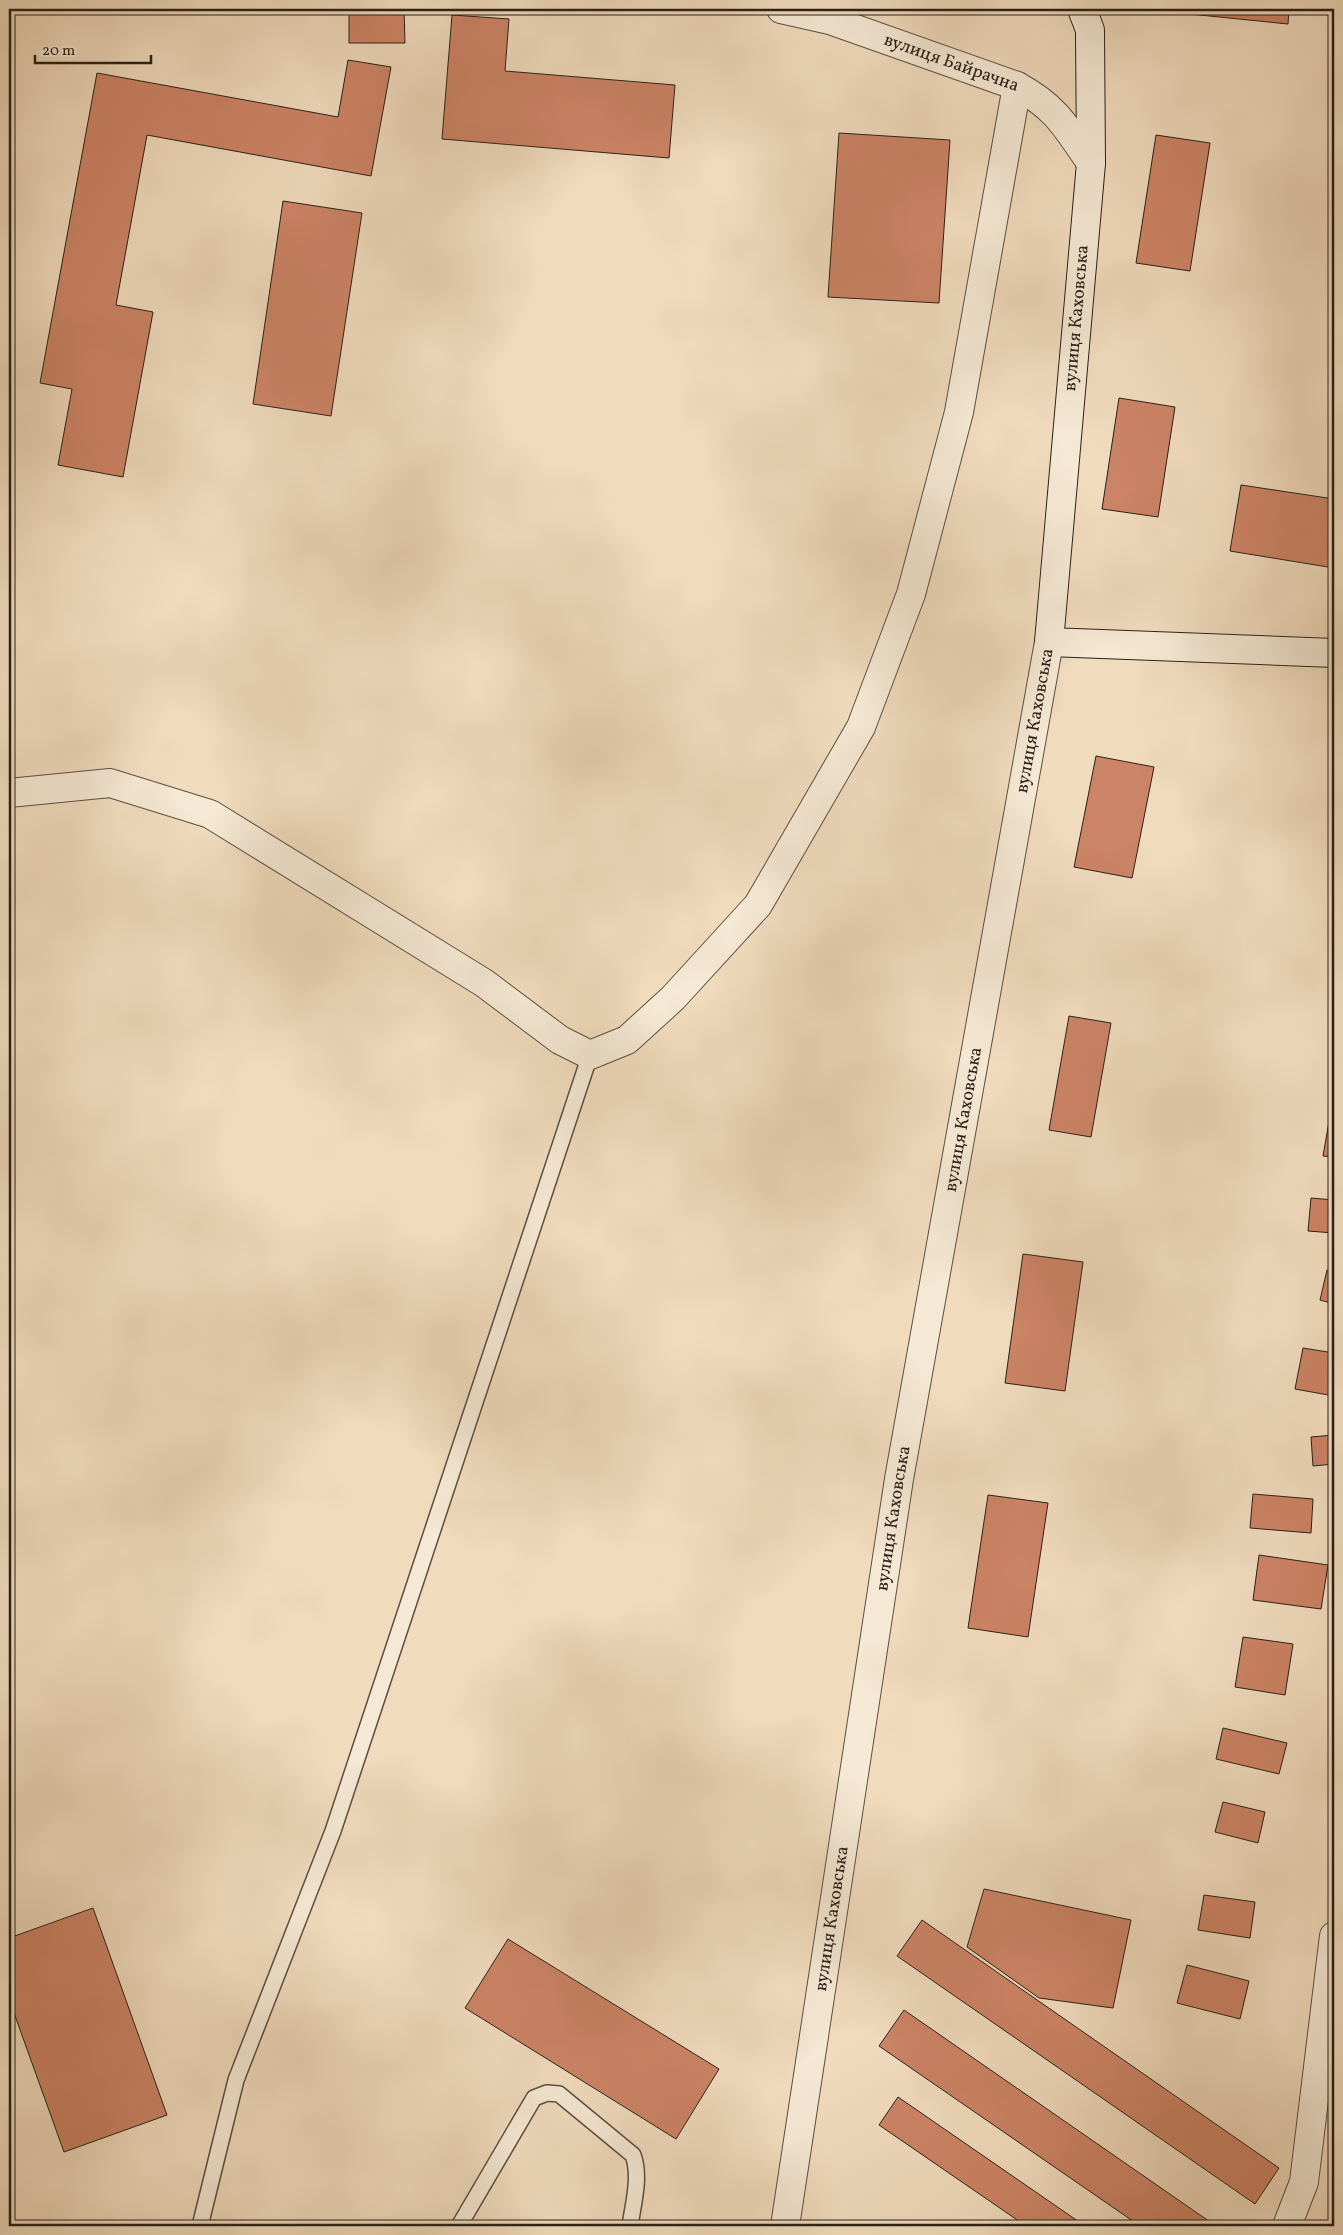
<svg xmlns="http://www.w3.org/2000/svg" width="1343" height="2235" font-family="Vollkorn,serif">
<rect width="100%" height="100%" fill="#f0dbbd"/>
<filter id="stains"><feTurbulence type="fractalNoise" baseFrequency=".004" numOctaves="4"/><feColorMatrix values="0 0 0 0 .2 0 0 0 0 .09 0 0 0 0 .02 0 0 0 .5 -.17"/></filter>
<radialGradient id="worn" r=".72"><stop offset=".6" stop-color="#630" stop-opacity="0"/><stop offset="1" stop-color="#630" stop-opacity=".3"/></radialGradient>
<g fill="#cc8466" stroke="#2a2019">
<path d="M349 9H404L405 43H349Z"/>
<path d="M1170 9H1289L1288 24 1170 12Z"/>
<path d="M452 15 509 19 505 71 675 85 669 158 442 139Z"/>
<path d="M348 60 391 67 371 176 147 135 116 305 153 312 123 477 58 465 72 389 40 383 97 73 338 117Z"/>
<path d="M839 133 950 140 939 303 828 297Z"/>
<path d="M1156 135 1210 143 1190 271 1136 263Z"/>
<path d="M283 201 362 213 331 416 253 404Z"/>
<path d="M1119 398 1175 407 1158 517 1102 509Z"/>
<path d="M1241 485 1334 499V568L1230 551Z"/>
<path d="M1096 756 1154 767 1132 878 1074 867Z"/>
<path d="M1069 1016 1111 1023 1091 1137 1049 1130Z"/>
<path d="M1334 1042V1087H1330Z"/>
<path d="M1331 1110 1334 1111V1157L1323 1156Z"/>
<path d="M1311 1198 1334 1200V1233L1308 1231Z"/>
<path d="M1023 1254 1083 1262 1065 1391 1005 1383Z"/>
<path d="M1327 1270 1334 1271V1304L1320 1300Z"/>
<path d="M1303 1348 1334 1353V1396L1295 1389Z"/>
<path d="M1334 1435V1464L1313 1466 1311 1437Z"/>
<path d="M1253 1494 1313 1499 1311 1533 1250 1528Z"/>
<path d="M988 1495 1048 1503 1028 1637 968 1628Z"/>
<path d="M1259 1555 1328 1565 1321 1609 1253 1600Z"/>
<path d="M1243 1637 1293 1644 1285 1695 1235 1687Z"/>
<path d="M1223 1728 1287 1743 1279 1774 1216 1759Z"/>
<path d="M1223 1802 1265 1812 1258 1843 1215 1832Z"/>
<path d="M984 1889 1131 1920 1113 2008 1039 1998 967 1947Z"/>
<path d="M1204 1895 1255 1902 1250 1938 1198 1930Z"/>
<path d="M93 1908 167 2115 64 2152 9 1999V1938Z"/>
<path d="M922 1920 1279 2168 1255 2204 897 1956Z"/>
<path d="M508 1939 719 2069 676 2139 465 2008Z"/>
<path d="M1187 1965 1249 1981 1240 2019 1177 2003Z"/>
<path d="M904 2010 1216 2226H1140L879 2046Z"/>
<path d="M898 2097 1085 2226H1026L879 2125Z"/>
</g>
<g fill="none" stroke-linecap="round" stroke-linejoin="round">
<g stroke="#5c4f42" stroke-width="18">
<g id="lane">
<path d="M200 2226 236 2080 333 1831 590 1055"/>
<path d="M459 2226 534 2098 547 2093 559 2094 633 2155C641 2177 633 2204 630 2226"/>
</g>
</g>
<g stroke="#5c4f42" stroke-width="30">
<g id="street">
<path id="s1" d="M781 9 830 20 1017 86C1057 108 1066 127 1091 163"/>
<path d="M9 793 110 783 210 814 484 983 560 1040 590 1055 627 1040 673 998 758 905 861 727 911 594 959 412 1017 86"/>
<path id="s2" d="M785 2226 899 1479 1049 642"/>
<path d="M1287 2226 1304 2182 1334 1936"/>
</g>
</g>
<g stroke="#2a2019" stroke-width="30">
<path id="secondary" d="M1082 9 1090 30 1091 163 1049 642 1334 653"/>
</g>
<use href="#lane" stroke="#f5e8d4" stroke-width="15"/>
<use href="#street" stroke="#f5e8d4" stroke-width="28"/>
<use href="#secondary" stroke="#f5e8d4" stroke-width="28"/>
</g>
<g text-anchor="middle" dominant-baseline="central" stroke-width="4.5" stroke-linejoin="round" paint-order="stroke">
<g font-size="18" fill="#2a2019" stroke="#f5e8d4">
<text stroke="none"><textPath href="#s1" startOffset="179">вулиця Байрачна</textPath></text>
<text transform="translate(1077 318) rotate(-85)">вулиця Каховська</text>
<text stroke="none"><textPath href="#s2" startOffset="1526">вулиця Каховська</textPath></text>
<text stroke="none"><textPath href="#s2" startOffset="1121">вулиця Каховська</textPath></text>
<text stroke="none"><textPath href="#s2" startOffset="716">вулиця Каховська</textPath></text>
<text stroke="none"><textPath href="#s2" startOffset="311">вулиця Каховська</textPath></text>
</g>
</g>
<rect width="1343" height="2235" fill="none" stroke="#f0dbbd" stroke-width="30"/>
<rect x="10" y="10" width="1323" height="2215" fill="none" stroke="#2a2019" stroke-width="2.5"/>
<rect x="15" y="15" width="1313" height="2205" fill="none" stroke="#2a2019"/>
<path d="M35 55v8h116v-8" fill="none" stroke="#2a2019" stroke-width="2.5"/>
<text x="42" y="55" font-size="15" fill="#2a2019" stroke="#f5e8d4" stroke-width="4" paint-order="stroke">20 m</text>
<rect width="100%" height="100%" filter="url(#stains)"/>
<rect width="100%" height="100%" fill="url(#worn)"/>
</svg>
